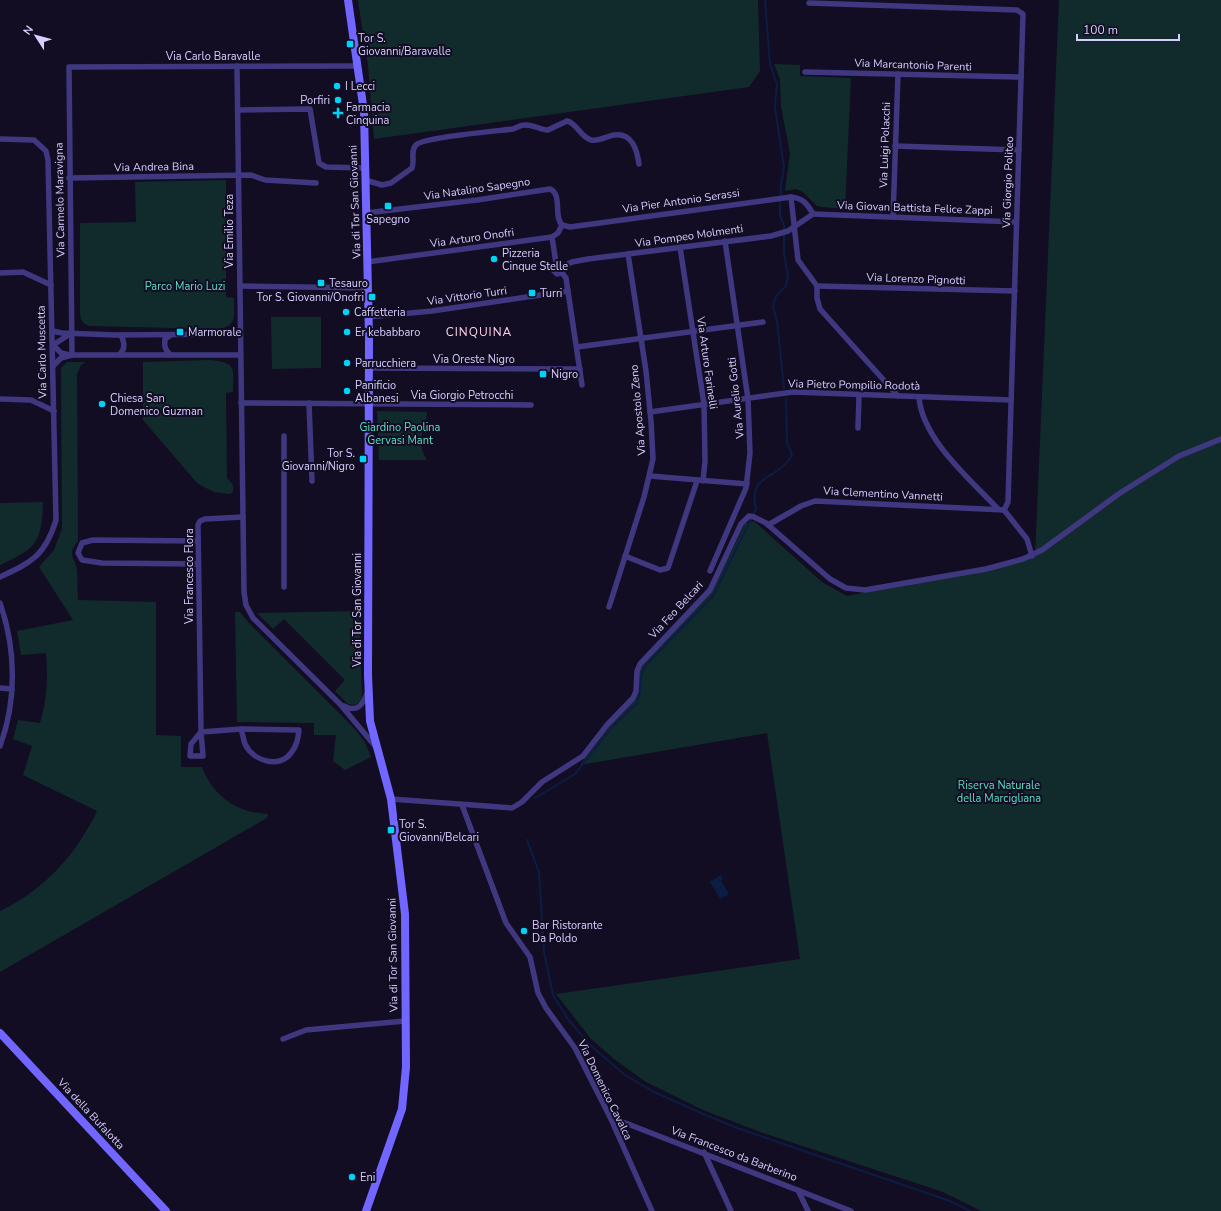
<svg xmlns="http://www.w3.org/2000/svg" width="1221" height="1211" font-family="'Nunito Sans',sans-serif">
<rect width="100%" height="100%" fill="#120d22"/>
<g fill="#112b2c">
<path d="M358 0H758L760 71 749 87 374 139 368 66Z"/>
<path d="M1059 0H1221V1211H981L943 1192 763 1133 703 1110 646 1082 614 1059 591 1039 556 994 800 959 767 733 580 765 614 721 636 698 639 670 654 651 712 592 745 524 754 521 822 582 847 596 1035 557Z"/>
<path d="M774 64 800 65V76L851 78 845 209 822 207 817 206 803 192 796 189 785 191 790 153 781 107 780 79Z"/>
<path d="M226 180V297L234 298C234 313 238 327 218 329L90 326C83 324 81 321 80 314V223L136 222 135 182Z"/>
<path d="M271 317H321V368L272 369Z"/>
<path d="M210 360C236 362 234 368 233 392L226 393 227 478C231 483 236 485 232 493L229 494 214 492 198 484 143 420V362Z"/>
<path d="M67 362H86L81 365 77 374 78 541C65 557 77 558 77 571 78 580 77 590 78 600L156 602V735L181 736V767H202C213 796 237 813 268 814L267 818 0 972V911C44 890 76 855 97 811L23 775 32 746 13 739 18 720 40 723C47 700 48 677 46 653L21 655 17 631 73 620 39 567 54 550 62 529 61 368Z"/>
<path d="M377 411 427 412C426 433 414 439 427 460H379Z"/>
<path d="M43 502C42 542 36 549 0 565V503Z"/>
<path d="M359 611 362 697 361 701 355 705 348 704 335 691 345 680 284 619 273 629 257 613Z"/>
<path d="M235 612H240L249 623 354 728 365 742 371 757 345 770 333 761 336 735H314V723L237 722Z"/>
</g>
<path fill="#0b1d43" d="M721 875 723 879 721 880 729 894 720 899 710 882Z"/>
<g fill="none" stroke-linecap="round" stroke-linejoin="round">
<g stroke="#0b1d43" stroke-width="2">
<path d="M765 0 770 64 777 84 775 108 784 167 781 185 780 205V216L784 225V253L788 276 786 286 776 296 773 307 777 321 784 388"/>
<path d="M535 798 575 774 614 725 636 704 639 697 642 672 646 665 713 596 756 509C747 472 781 480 792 454L787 443 786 399"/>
<path d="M527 840 539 872 544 952 553 995 568 1019 589 1044 625 1075 654 1092 708 1116 737 1128 950 1201 970 1211"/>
</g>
<g stroke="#3f3881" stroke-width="5.5">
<path d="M809 3 1017 10 1023 14 1008 502 1004 510"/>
<path d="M237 66 244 592 246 605 253 618 340 704 375 746"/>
<path d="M805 72 1021 77"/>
<path d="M238 110 310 109 319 163 326 167 365 168"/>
<path d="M0 139 34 140 46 151 48 160 56 520C45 556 32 562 0 577"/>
<path d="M895 146 1019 150"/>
<path d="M69 178 251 175 265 180 316 183"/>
<path d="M365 180 382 185 391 183 412 168C415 160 410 151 416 145 424 137 498 131 513 129 517 128 520 125 524 125 533 124 540 130 548 130L567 121C577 123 580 137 591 140 600 142 606 136 614 135 632 132 637 150 639 164"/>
<path d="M791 197 798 260 817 286V298L820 309 898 396"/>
<path d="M366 213 477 200 550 189C563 195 553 216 562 225"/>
<path d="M813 214 1016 222"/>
<path d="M893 217 898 74"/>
<path d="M562 225 570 227 791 197C802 198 807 203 813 214"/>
<path d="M552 237 556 263 553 270 557 274 562 273"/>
<path d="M680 247 704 404 705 461 703 481"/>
<path d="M367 262 552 237 558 233 562 225"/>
<path d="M564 266 572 262 588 259 771 236 788 231 813 214"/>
<path d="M0 273 23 272 51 285"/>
<path d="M562 273 566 278 582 385"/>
<path d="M240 286 368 288"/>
<path d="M817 286 1015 291"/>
<path d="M368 317 432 311 568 291"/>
<path d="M52 331 62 333 116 335 240 334"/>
<path d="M53 345 61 353 70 355"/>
<path d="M53 345 70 334"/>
<path d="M577 347 763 322"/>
<path d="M120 354C126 348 124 342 121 335"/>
<path d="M72 355 69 67 357 66"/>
<path d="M171 355C165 350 164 347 165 339L171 335"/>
<path d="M53 366 61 358 72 355H240"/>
<path d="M368 368 580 369"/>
<path d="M919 397C922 439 970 479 998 509"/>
<path d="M0 399 31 400 54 411"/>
<path d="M241 403 531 405"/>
<path d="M309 403 312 481"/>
<path d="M650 412 793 392 1011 400"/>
<path d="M858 428 859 395"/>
<path d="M650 476 747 484"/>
<path d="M1004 510 1027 539 1032 556"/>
<path d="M768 525 801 506 815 501 1004 510"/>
<path d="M198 541 93 540 82 543 78 553 82 560 102 563 198 564"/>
<path d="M625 556 660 570 668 568 697 481"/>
<path d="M710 571 746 488 750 453 748 399 725 241"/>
<path d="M284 587V436"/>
<path d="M0 603C16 649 17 700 0 746"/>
<path d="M609 607 644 497 653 459 651 421 646 371 628 254"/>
<path d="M0 688 12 689"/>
<path d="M344 706C357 713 363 705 367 693"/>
<path d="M241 729C243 734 243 739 245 744 253 761 279 769 291 753 297 746 298 738 299 730L241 729 201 732 191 744 190 756H203L201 732 198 525 200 521 205 519 243 517"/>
<path d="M391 799 512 808 522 802 542 782 583 756 607 725 633 698 636 691 637 671 640 664 710 590 741 524 749 516 754 517 766 523 830 579 846 588 865 590 986 569 1023 559 1042 550 1120 493 1179 456 1221 439"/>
<path d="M462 805 506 923 530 957 538 993 546 1008 575 1048 610 1117 652 1211"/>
<path d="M283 1039 306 1030 405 1021"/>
<path d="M610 1117 851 1211"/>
<path d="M704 1152 731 1211"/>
<path d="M798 1190 808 1211"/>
</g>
<g stroke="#7166ff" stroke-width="8">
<path d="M348 0 364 112 369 338 368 675 370 721 391 799 405 914 406 1067 402 1109 366 1211"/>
<path d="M0 1033 166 1211"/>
</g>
</g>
<g fill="#00d3f9" stroke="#120d22" stroke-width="1.5">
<rect x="346" y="40" width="8" height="8" rx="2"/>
<circle cx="337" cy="86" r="4"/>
<circle cx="338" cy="100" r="4"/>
<path d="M336 107h4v4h4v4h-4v4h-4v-4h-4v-4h4z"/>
<rect x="384" y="202" width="8" height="8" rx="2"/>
<circle cx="494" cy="259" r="4"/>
<rect x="317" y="279" width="8" height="8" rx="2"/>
<rect x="528" y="289" width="8" height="8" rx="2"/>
<rect x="368" y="293" width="8" height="8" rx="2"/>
<circle cx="346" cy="312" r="4"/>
<rect x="176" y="328" width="8" height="8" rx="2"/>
<circle cx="347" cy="332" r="4"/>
<circle cx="347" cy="363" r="4"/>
<rect x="539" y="370" width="8" height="8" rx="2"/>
<circle cx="347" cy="391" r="4"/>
<circle cx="102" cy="404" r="4"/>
<rect x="359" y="455" width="8" height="8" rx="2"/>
<rect x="387" y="826" width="8" height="8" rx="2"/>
<circle cx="524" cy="931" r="4"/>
<circle cx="352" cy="1177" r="4"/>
</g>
<g text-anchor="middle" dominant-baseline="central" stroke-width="4" stroke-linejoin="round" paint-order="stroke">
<g font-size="11" fill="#d7ceff" stroke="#120d22" text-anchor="start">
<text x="358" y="38">Tor S.<tspan x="358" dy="13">Giovanni/Baravalle</tspan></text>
<text x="345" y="86">I Lecci</text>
<text x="330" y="100" text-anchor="end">Porfiri</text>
<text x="346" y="107">Farmacia<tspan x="346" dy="13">Cinquina</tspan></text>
<text x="388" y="219" text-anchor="middle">Sapegno</text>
<text x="502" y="253">Pizzeria<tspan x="502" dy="13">Cinque Stelle</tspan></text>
<text x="329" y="283">Tesauro</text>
<text x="540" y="293">Turri</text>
<text x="364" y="297" text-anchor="end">Tor S. Giovanni/Onofri</text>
<text x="354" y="312">Caffetteria</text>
<text x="188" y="332">Marmorale</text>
<text x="355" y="332">Er kebabbaro</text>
<text x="355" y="363">Parrucchiera</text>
<text x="551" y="374">Nigro</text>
<text x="355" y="385">Panificio<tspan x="355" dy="13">Albanesi</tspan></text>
<text x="110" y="398">Chiesa San<tspan x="110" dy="13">Domenico Guzman</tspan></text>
<text x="355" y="453" text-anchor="end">Tor S.<tspan x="355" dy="13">Giovanni/Nigro</tspan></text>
<text x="399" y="824">Tor S.<tspan x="399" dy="13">Giovanni/Belcari</tspan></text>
<text x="532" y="925">Bar Ristorante<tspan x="532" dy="13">Da Poldo</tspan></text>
<text x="360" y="1177">Eni</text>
</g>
<g font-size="11" fill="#d7ceff" stroke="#120d22">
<text x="213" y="56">Via Carlo Baravalle</text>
<text transform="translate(913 65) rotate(2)">Via Marcantonio Parenti</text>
<text transform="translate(885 145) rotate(-88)">Via Luigi Polacchi</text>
<text transform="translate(154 167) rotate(-1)">Via Andrea Bina</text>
<text transform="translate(1008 182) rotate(-88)">Via Giorgio Politeo</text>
<text transform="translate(477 189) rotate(-8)">Via Natalino Sapegno</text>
<text transform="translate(60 200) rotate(-91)">Via Carmelo Maravigna</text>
<text transform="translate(681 201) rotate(-8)">Via Pier Antonio Serassi</text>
<text transform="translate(355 202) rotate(-92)">Via di Tor San Giovanni</text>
<text transform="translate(915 208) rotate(2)">Via Giovan Battista Felice Zappi</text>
<text transform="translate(229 231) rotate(-90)">Via Emilio Teza</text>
<text transform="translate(689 236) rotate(-8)">Via Pompeo Molmenti</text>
<text transform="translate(472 238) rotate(-8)">Via Arturo Onofri</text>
<text transform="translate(916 279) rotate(2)">Via Lorenzo Pignotti</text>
<text transform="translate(467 296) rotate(-8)">Via Vittorio Turri</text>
<text transform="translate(42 352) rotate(-91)">Via Carlo Muscetta</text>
<text x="474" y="359">Via Oreste Nigro</text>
<text transform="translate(707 363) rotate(82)">Via Arturo Farinelli</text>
<text transform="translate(854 385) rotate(1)">Via Pietro Pompilio Rodotà</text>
<text x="462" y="395">Via Giorgio Petrocchi</text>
<text transform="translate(736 398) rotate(-96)">Via Aurelio Gotti</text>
<text transform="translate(638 410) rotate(-95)">Via Apostolo Zeno</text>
<text transform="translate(883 494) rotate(3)">Via Clementino Vannetti</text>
<text transform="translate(189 576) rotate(-90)">Via Francesco Flora</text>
<text transform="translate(357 610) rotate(-90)">Via di Tor San Giovanni</text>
<text transform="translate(676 610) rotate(-47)">Via Feo Belcari</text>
<text transform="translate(393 955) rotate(-91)">Via di Tor San Giovanni</text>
<text transform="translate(605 1090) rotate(64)">Via Domenico Cavalca</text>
<text transform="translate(91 1114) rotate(47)">Via della Bufalotta</text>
<text transform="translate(734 1154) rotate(21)">Via Francesco da Barberino</text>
</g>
<g font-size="11" fill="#5adfc5" stroke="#120d22">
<text x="185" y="286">Parco Mario Luzi</text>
<text x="400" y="427">Giardino Paolina<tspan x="400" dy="13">Gervasi Mant</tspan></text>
<text x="999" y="785">Riserva Naturale<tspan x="999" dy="13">della Marcigliana</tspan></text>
</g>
<g font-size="12" letter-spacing="1" fill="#ffd0ec" stroke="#120d22">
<text x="479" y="332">CINQUINA</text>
</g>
</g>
<g transform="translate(36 36) rotate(306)" stroke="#120d22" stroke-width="3" paint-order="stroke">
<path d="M0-3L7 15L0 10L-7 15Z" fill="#d7ceff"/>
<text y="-6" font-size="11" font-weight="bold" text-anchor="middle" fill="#d7ceff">N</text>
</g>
<path d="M1077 34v6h102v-6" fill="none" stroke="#d7ceff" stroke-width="2"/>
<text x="1083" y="34" font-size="12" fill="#d7ceff" stroke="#120d22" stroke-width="3" paint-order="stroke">100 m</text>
</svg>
